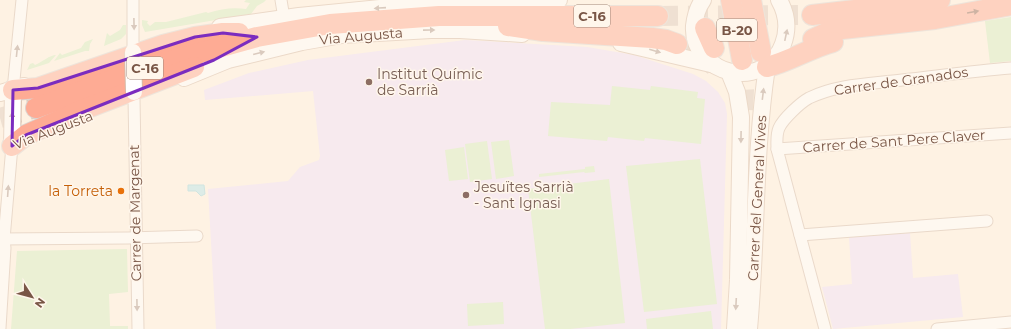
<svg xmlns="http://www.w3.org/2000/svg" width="1011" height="329" font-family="Montserrat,sans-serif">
<rect width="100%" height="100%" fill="#fef2e3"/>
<g fill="#efdffa">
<path d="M465 40 587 47 634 55 693 74 706 81 718 92 725 103 727 114 721 329H216L208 189 288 181 300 167 319 160 320 156 313 91 205 100 204 90 249 73 308 60Z"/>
<path d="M910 233 913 278 958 274 963 317 833 329 822 287 852 284 849 237Z"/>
</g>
<g fill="#d4edc0">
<path d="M246 0H266L264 2 257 6 251 14 145 32 142 25V20L148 21 147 23 150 26 155 22H166L206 12 208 13C221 9 233 7 246 9L250 3 244 2Z"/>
<path d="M1011 17V61L990 63 985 21Z"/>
<path d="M123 25H126V34L121 39 104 46 107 33 110 36 120 30Z"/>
<path d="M93 39 90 44 89 51H85L54 61 60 53 62 55 81 48 85 42Z"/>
<path d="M56 55 49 63 27 70 30 64 33 63 35 65C42 62 50 55 56 55Z"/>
<path d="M612 86 650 90 651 86 698 92 697 98 705 99 701 144 645 138 644 141 608 137 607 141 548 136 551 102 610 105Z"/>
<path d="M509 140 514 176 496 179 491 142Z"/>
<path d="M487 141 492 179 470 182 465 144Z"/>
<path d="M464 147 468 179 449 181 445 150Z"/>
<path d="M700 159 717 304 644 312 626 166Z"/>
<path d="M594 166 595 172 585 173 584 172 539 177V174L585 169V167Z"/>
<path d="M609 179 625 323 570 329H545L528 189Z"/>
<path d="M127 249 128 292 109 294 110 326H128V329H11L17 251Z"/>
<path d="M503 302 504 324 468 326 467 304Z"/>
<path d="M711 311 713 329H647L646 319Z"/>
</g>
<path fill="#b5e4ea" stroke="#9bd5dc" d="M188 185H204L205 194 201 196 196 191H188Z"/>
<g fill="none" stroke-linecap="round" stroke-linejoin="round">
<g stroke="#ddcbbc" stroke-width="20" stroke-dasharray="20 10" stroke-linecap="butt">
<path d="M658 16 812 15"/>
<path d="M677 44 700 55 714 66"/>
<path d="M742 60 744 90 743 114"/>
<path d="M0 118 36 108"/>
</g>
<g stroke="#d3bbab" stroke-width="13">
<g id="street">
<path d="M281 0 284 18"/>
<path d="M133 47V0"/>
<path d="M13 90 22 0"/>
<path d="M134 98 138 329"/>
<path d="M777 149 1011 133"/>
<path d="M800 235 987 221"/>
<path d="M0 239 128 238 197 236"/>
<path d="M0 328 5 248 4 239 12 146"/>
<path d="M825 329 777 149C777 142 776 135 779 128 783 119 800 103 809 98 838 84 871 84 902 80 938 76 974 71 1011 68"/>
<path d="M937 329 1011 322"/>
</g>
</g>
<g stroke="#d6bba8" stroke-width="18">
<g id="secondary">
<path d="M703 0C697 8 695 17 694 26 691 75 765 93 783 44 789 28 787 14 779 0"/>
<path d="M220 27 299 16 380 8 559 0"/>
<path d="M621 43 715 65"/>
<path d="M729 72 737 92 741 117 738 280 735 329"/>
<path d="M184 78 228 60 302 42 342 35 431 30H460L522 34"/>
<path d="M0 93 24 86"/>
<path d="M12 146 13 90"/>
<path d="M749 329C757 242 754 153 767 67"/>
</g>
</g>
<g stroke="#dcd3cf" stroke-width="22">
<g id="highway">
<path d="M731 0 742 60"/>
<path d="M751 0 761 52"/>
<path d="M812 15 940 0"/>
<path d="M508 26 543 31 652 38 666 40 677 44"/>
<path d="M705 28 714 48"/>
<path d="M813 39 830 31 842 29 935 19 1011 5"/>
<path d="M767 67C791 61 810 48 833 42"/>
<path d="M13 90 38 88 163 45 195 37 223 33H239"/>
<path d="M36 108 145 68 257 37 330 24 439 16H658"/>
<path d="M12 146 26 135 85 109 194 67"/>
</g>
</g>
<use href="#street" stroke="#fff" stroke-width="11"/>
<use href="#secondary" stroke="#fff" stroke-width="16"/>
<use href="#highway" stroke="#feab94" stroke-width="20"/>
<g stroke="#d6bba8" stroke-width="18" stroke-linecap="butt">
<path id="secondary-bridge" d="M133 52 134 92"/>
</g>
<use href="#secondary-bridge" stroke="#fff" stroke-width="16"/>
</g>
<defs><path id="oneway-solid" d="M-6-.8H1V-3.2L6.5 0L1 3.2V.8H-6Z"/></defs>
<g fill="#af9a90">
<use href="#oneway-solid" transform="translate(380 8) rotate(176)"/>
<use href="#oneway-solid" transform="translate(134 24) rotate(89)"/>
<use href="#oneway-solid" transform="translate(429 30) rotate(-1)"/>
<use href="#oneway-solid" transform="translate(786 35) rotate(-78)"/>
<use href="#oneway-solid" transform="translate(17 51) rotate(-84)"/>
<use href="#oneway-solid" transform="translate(655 51) rotate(16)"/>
<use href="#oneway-solid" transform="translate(259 53) rotate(-14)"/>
<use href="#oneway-solid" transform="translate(763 94) rotate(-83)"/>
<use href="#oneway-solid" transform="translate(12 118) rotate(-89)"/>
<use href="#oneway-solid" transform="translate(741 137) rotate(91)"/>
<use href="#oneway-solid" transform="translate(8 191) rotate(-86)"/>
<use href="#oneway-solid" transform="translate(736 304) rotate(93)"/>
<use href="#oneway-solid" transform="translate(137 305) rotate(89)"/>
</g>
<use fill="#946756" href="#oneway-solid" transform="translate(973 12) rotate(-10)"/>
<path d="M0 0H1011V329H0ZM223 33 257 37 214 60 26 135 12 146 13 90 38 88 195 37Z" fill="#fef2e3" fill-opacity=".55" fill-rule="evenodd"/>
<path fill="none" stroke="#7b2cbf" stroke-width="3" stroke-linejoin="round" d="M223 33 257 37 214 60 26 135 12 146 13 90 38 88 195 37Z"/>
<g fill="#8d6e63" stroke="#fff6eb" stroke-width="1.5">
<circle cx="369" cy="82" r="4"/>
<circle cx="466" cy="195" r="4"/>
</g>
<circle fill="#e8710a" stroke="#fff6eb" stroke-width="1.5" cx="121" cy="191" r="4"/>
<g text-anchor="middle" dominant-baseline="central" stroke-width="3" stroke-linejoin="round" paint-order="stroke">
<g fill="#fff6eb" stroke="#a18678" stroke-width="1">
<rect x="574" y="5" width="36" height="22" rx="3"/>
<rect x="717" y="19" width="40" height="22" rx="3"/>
<rect x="127" y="57" width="36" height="22" rx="3"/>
</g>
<g font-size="13" font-weight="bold" fill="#795646">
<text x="592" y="16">C-16</text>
<text x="737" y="30">B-20</text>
<text x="145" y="68">C-16</text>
</g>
<g font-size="14" fill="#795646" stroke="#fff6eb">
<text transform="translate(361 36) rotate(-5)">Via Augusta</text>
<text transform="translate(901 81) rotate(-8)">Carrer de Granados</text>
<text transform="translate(53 130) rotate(-21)">Via Augusta</text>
<text transform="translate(894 141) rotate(-4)">Carrer de Sant Pere Claver</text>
<text transform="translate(757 198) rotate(-87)">Carrer del General Vives</text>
<text transform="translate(135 213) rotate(-91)">Carrer de Margenat</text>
</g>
<g font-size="14" fill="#785e54" stroke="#fff6eb" text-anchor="start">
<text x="377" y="74">Institut Químic<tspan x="377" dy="16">de Sarrià</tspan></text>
<text x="474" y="187">Jesuïtes Sarrià<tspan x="474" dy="16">- Sant Ignasi</tspan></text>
</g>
<g font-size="14" fill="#c56008" stroke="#fff6eb" text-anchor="end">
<text x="113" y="191">la Torreta</text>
</g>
</g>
<g transform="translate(32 297) rotate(126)" stroke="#fff6eb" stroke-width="3" paint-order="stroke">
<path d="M0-3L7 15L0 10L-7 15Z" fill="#795646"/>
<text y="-6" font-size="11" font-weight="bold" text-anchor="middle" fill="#795646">N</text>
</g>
</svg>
